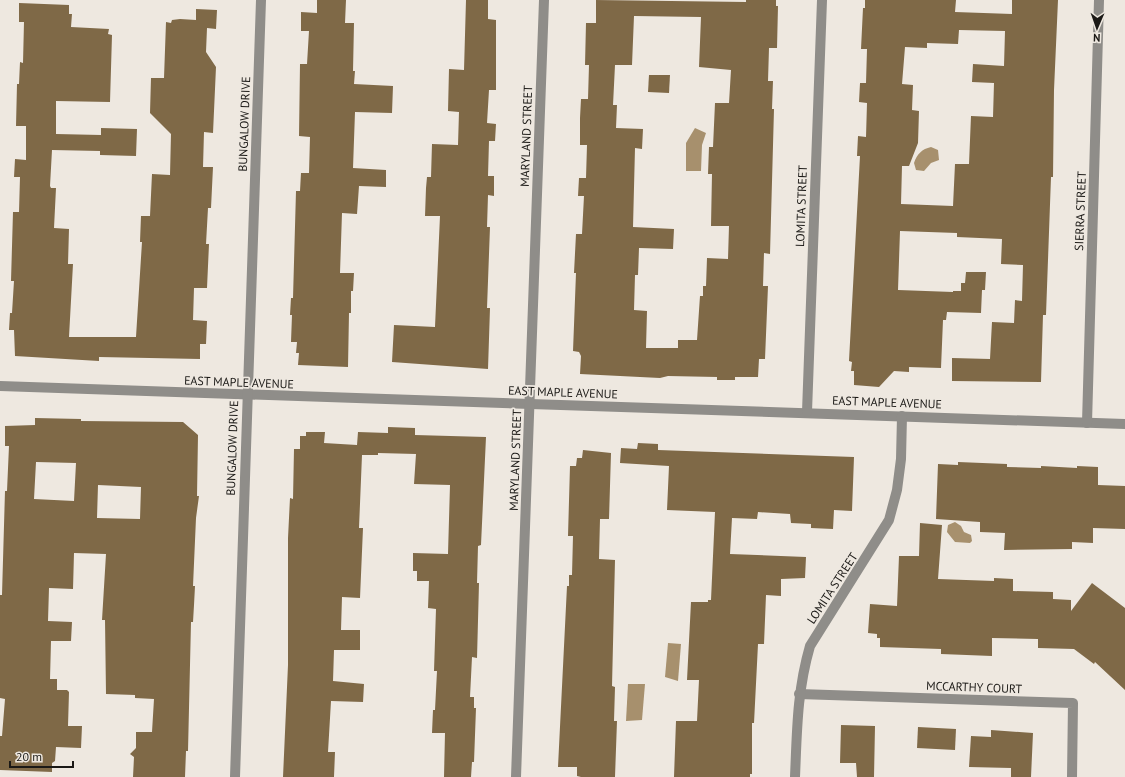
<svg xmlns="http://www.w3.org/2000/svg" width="1125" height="777" font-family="'PT Sans',sans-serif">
<rect width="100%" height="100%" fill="#eee8e0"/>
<g fill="#a7906d">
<path d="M695 128 706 133 702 145 701 171H686V143Z"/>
<path d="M931 147 938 150 939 160 931 163 924 171 916 170 914 163C917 154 922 149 931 147Z"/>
<path d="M955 522 961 526 964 532 971 535 972 541 970 543 955 542 947 532 948 525Z"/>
<path d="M668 643 681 644 678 681 665 677Z"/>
<path d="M628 684H645L642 720 626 721Z"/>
</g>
<g fill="#7f6947" fill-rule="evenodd">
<path d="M317 0H346L345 23H354L353 71H355L354 84 393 86 392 113 355 112 353 168 386 170V187L359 186 357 214 342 213 340 273H354L353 291H351V313H349L348 367 298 365 299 353H296L297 342H291L292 315H290L291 298H293L296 191H300L301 173H309L310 137 299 136 300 64H307L309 31H301V12L317 13Z"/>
<path d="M466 0H488V19L496 20V90H489L487 123 496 124 495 141H489L488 176H494V196L488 195 487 227H490L487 308H490L488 369 392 362 394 325 435 327 440 216H425L426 188 427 177H431L432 144 458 145 459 112 448 111 449 69 464 70Z"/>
<path d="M596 0 746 2V0H776V6H778L777 48H769L768 81H773L772 109H774L770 254 764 253 763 286H768L765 359H759L758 377H735V380H717V377L668 376 660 378 580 374 581 356 579 352 573 351 576 273H574L576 234H582L584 196H578L579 178H586L587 145H580V118L581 99H588L589 65H585L586 23H596ZM634 16 701 17 699 67 731 70 729 103H715L713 147H709L708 174H712L711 226H729L728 259 707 258 706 286H703V296H700L697 340H678V348H646L647 311 634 310 635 275H638L639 248 673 249 674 229 633 227 635 148 642 149 643 129 616 128 617 105H613L615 65H632Z"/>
<path d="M865 0H956L955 12 1012 14V0H1058L1054 90 1053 177H1051L1046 315H1043L1041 382 952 381V358L990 359 992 322 1014 323 1015 300 1022 301 1023 265 1001 264 1002 239 957 237V233L900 231 898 290 953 292V291H961V283H965L966 272H986L985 290H982L981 313 947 312 946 320H943L941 368 909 367V372L894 371 879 387 854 385V371H851L852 362 849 361 860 156H857L858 136 866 137 867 103 859 102 860 83H866L867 49H861L863 8H865ZM959 30 1005 31 1004 66 973 64 972 82 994 83 993 117 971 116 969 164H955L953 206 901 204 902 166H909L918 143 919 111 912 110 913 85 902 84 905 47 927 48V43L958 44Z"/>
<path d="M19 3 69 5V14H72L71 27 109 29 108 34 112 35 110 102 56 101V134L101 135V128L137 129 136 156 100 155V151L52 150 50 186 51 188H56L54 228 69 229 68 264H73L69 337H136L142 242H140L141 216H150L152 174 170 175 171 134 150 113 151 78H164L166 22 171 23 172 20 180 19 196 20V9L217 10 216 29 207 28 206 52 216 67 213 133 204 132 203 167H213L211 208H208L206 244H209L207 288H194L193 320 207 321 206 344H200V359L99 357V361L15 356 14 330H9L10 313H12L14 281H11L13 212H19L20 177H14L15 159 26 160V126H16L17 84H19L20 62 23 63 24 22H19Z"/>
<path d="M649 75H670L669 93 648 92Z"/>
<path d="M35 418 81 419V421L183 422 198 435 197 496H199L196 518 193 586H195L194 605 193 622H191L188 751H186L185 777H133L134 757 130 754 136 748V732H152L154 699 135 698V695L106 694 105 620H102L106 554 74 553 73 589 49 588 48 621 72 622 71 641H51L50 679H57V690H67L69 692 68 726H82L81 748 56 747 55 761 52 763V772L0 770V736H2L5 699 0 698V595H2L5 491H7L9 446H5V426L35 425ZM36 462 76 463 74 501 34 499ZM98 485 141 487 140 519 97 518Z"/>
<path d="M388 427 415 428V435L486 437 481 545 478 546 477 583H479L477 658 472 657 470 697H474V708H476L474 762H472L471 777H444L445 733H432L433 710H435L437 671H434L436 609 428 608 429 581H417V571H413V553L448 554 450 485 414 484 416 454 378 453V455H362L359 528H363L360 598 342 597 341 630H360V650H334L333 681 364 684 363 702 331 701 328 752H335L334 777H283L288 665V538L290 498 293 499 294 449H300V436H306V432H325L324 443 357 445 358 432 388 433Z"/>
<path d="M638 443 658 444V450L854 457 852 511 834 510 833 529 811 528V524L791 523 790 514 758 512 757 519 732 518 730 554 806 557 805 578 781 579V596L766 595 764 644H758L754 723H752V774H750V777H674L676 721H697L699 680H687L691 602H708V600H711L715 512 667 510 669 466 620 463 621 448 637 449Z"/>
<path d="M583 450 611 453 609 519H600L599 559 615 560 612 686 615 687 614 721H617L615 777H581L577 776V767H558L567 586H569V575H572L573 536H568L570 466H576L577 458H582Z"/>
<path d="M958 462 1007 464V467L1041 468V466L1077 468V466L1098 467V485L1125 486V529L1093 528V543L1072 542V549L1004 550 1005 533 980 532V522L936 519 938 464 958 465Z"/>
<path d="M920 523 942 525 938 579 994 581V578L1013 579V591L1053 592V599L1071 600V611L1092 583 1125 608V690L1095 662 1094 664 1074 649 1038 648V639L992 638V656L941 654V649L880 647V638H877V634L868 633 870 604 897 606 899 556H919Z"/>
<path d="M841 725 875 726 874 777H857L856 763H840Z"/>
<path d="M918 727 956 729 955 750 917 748Z"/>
<path d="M991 730 1033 733 1031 777H1011V768L969 767 971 736 991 737Z"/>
</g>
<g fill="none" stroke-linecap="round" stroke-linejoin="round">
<g stroke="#8f8d89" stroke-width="10">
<path d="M0 386 1125 424"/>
<path d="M807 412 822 0"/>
<path d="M1087 423 1099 0"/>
<path d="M799 694 1073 703 1072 777"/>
<path d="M235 777 261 0"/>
<path d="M516 777 544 0"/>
<path d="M795 777C797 731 797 691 810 646L889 520 897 490 901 459 902 416"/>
</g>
</g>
<g text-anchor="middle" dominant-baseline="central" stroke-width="3.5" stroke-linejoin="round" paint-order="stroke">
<g font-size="12" fill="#1b1916" stroke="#eee8e0">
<text transform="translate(244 124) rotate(-88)">BUNGALOW DRIVE</text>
<text transform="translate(526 136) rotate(-88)">MARYLAND STREET</text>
<text transform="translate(801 206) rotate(-88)">LOMITA STREET</text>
<text transform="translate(1080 211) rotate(-88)">SIERRA STREET</text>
<text transform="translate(239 382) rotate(2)">EAST MAPLE AVENUE</text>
<text transform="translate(563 392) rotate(2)">EAST MAPLE AVENUE</text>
<text transform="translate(887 402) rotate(2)">EAST MAPLE AVENUE</text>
<text transform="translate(232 448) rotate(-88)">BUNGALOW DRIVE</text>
<text transform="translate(515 460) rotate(-88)">MARYLAND STREET</text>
<text transform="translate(832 588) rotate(-57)">LOMITA STREET</text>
<text transform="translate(974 687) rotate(2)">MCCARTHY COURT</text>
</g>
</g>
<g transform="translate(1097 28) rotate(182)" stroke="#eee8e0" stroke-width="3" paint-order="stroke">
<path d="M0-3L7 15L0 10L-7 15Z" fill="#1b1916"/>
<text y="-6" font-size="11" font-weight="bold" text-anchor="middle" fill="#1b1916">N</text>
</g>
<path d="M10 761v6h63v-6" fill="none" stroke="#1b1916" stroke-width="2"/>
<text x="16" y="761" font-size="12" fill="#1b1916" stroke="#eee8e0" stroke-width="3" paint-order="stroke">20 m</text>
</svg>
